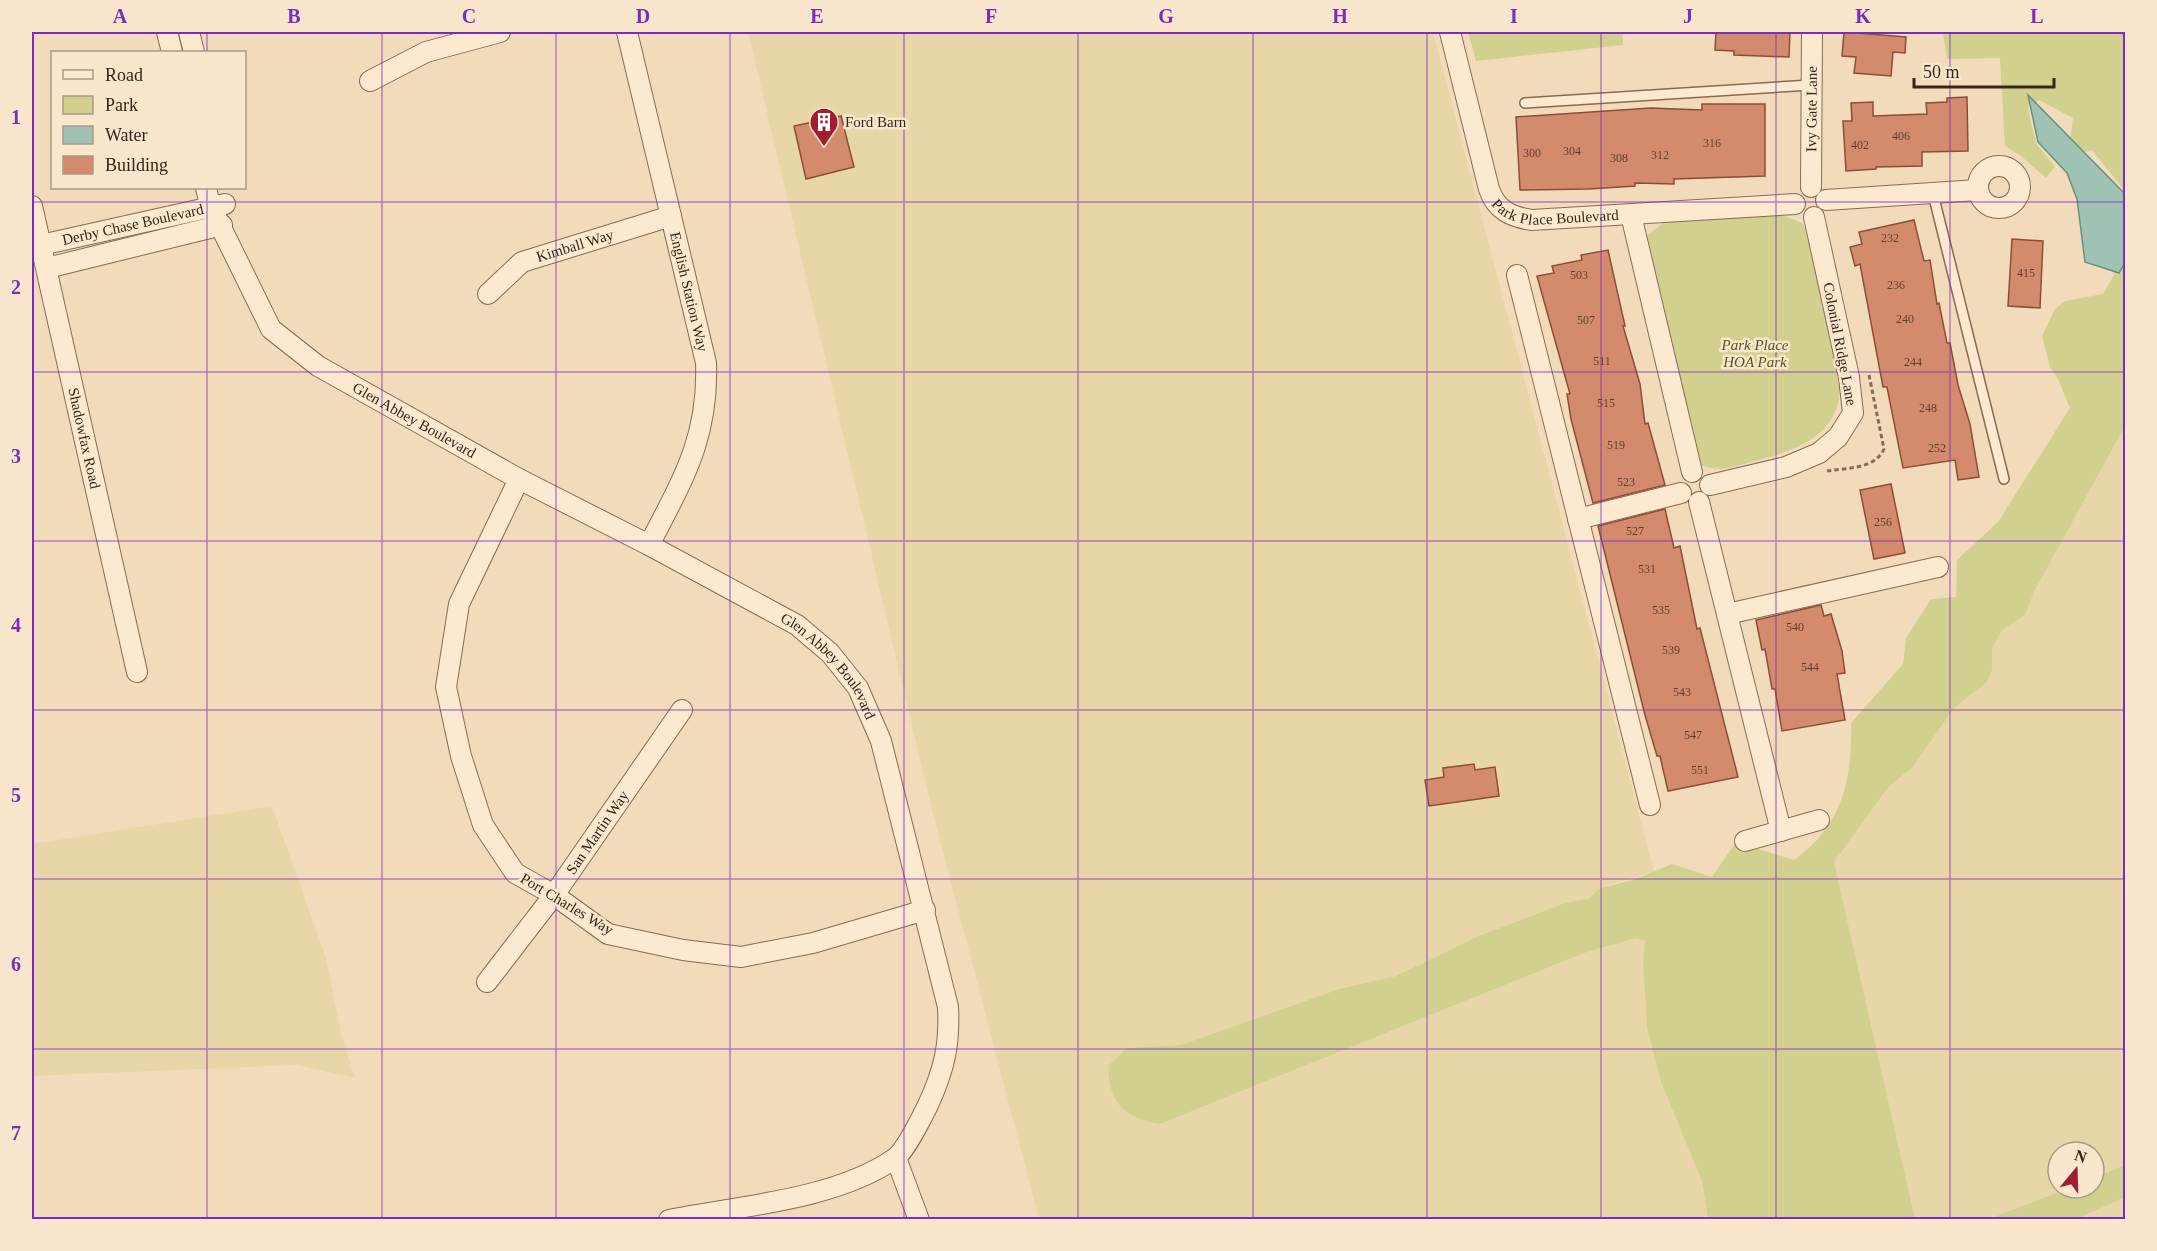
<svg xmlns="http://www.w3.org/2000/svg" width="2157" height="1251" font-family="Georgia,serif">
<rect width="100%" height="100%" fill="#f2dbbb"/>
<g fill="#e8d6a8">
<path d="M748 32H1433L1654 871 1598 889 1590 898 1562 904 1479 936 1396 976 1339 989 1181 1045 1127 1048 1160 1124 1584 953 1636 938 1645 941 1643 962 1647 1028 1661 1082 1702 1181 1708 1219H1039L931 806Z"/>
<path d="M2125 426V1165L2094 1178V1152H2058V1188H2069L1989 1219H1915L1834 862 1889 786 1912 768 1954 708 1987 682 1992 670 1991 648 2002 630 2025 615 2035 590Z"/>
<path d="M272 806 326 958 341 1034 355 1078 297 1065 32 1076V844Z"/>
<path d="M2125 1197V1219H2077Z"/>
</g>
<g fill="#d1d08f">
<path d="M1468 32H1623V45L1476 61Z"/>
<path d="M1943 32H2125V191L2092 150 2077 154 2069 147 2073 118 2039 100 2029 106 2028 110 2036 143 2055 167 2046 178 2021 156 2005 146 2000 58 1947 59Z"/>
<path d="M1778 213 1802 223 1805 228 1839 366C1848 430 1809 447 1755 461 1735 466 1720 473 1701 465L1647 236 1663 223Z"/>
<path d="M2125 256V426L2035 590 2025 615 2002 630 1992 648V670L1987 682 1954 708 1912 768 1889 786 1834 862 1915 1219H1708L1702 1181 1661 1082 1647 1028 1643 962 1645 941 1636 938 1584 953 1160 1124C1123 1118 1109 1102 1108 1066L1127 1048 1181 1045 1339 989 1396 976 1479 936 1562 904 1590 898 1598 889 1633 880 1672 864 1712 877 1736 842 1794 860C1843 825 1852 780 1851 723L1903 664 1906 638 1931 599 1956 597 1957 560 1998 522 2070 408 2058 379 2050 367 2042 336 2055 309 2065 301 2103 294Z"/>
<path d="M2125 1165V1197L2077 1219H1989L2069 1188H2094V1178Z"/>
</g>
<path fill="#a0c2b4" stroke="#679181" stroke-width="1.5" d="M2028 95 2125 194V262L2119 273 2085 262 2077 199 2067 173 2038 142Z"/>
<g fill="#d48b6d" stroke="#8c4e37" stroke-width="1.5">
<path d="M1716 32H1790L1789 57 1734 55V51L1715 50Z"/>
<path d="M1844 32 1906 37 1905 53 1893 52 1891 76 1854 73 1856 57 1842 56Z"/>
<path d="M1967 97 1968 151 1922 152V166L1876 167V169L1846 171 1843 121H1852L1851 103 1873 102V116L1927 114 1926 103 1947 102V98Z"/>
<path d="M1702 104H1765V176L1674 179V184L1635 183V186L1589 189 1520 190 1516 117 1651 108 1702 110Z"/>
<path d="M841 116 854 167 806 179 794 126Z"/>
<path d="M1914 220 1924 261 1930 260 1937 304 1939 303 1947 343H1950L1958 385 1970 424 1979 477 1958 480 1955 460 1903 468 1887 387H1883L1860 264 1855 266 1850 247 1862 244 1859 232Z"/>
<path d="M2012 239 2043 241 2040 308 2008 306Z"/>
<path d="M1608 250 1625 326H1623L1640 384 1645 424 1648 423 1665 485 1593 503 1571 419 1567 394H1570L1537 276 1554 273 1552 266 1582 260 1581 255Z"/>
<path d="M1891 484 1905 553 1874 559 1860 490Z"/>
<path d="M1665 509 1674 548 1680 546 1697 629 1700 628 1738 777 1668 791 1660 756H1657L1645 715 1598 526Z"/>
<path d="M1821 605 1824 616 1831 614 1842 651 1845 673 1837 674 1845 720 1782 731 1775 689H1772L1765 649 1762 650 1756 620Z"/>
<path d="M1474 764 1475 770 1495 767 1499 796 1429 806 1425 780 1444 777 1443 768Z"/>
</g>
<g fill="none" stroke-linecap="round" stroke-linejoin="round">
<g stroke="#8b6a54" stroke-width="12">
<g id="lane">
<path d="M1525 103 1811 85"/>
<path d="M1933 194 2004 479"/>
</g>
</g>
<g stroke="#8b6a54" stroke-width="22">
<g id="street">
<path d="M167 32 172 52"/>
<path d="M189 32 194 52"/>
<path id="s1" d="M627 32 706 363C709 438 682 481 649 545"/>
<path id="s2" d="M1450 32 1489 189C1496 210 1511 217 1532 220L1795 204"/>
<path d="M370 81 426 52 500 32"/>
<circle cx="1999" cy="187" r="21"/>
<path id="s3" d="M1811 187 1812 32"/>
<path id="s4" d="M206 188 210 205 271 329 318 366 519 479 649 545 797 625 830 653 858 688 881 741 948 1007C950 1046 944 1070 928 1105 922 1117 905 1152 894 1159 834 1200 739 1206 669 1220"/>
<path d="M1826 200 1978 190"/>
<path id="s5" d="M32 206 137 672"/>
<path d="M1631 215 1692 472"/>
<path id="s6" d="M41 245 225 204"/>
<path d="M47 268 222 225"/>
<path d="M1517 275 1650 805"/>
<path id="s7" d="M488 294 522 262 671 216"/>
<path d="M519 479 459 604 446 687 461 756 483 825 515 873 554 895 608 934 683 950 741 957 813 943 925 910"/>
<path d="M1710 485 1786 467 1819 453 1838 437 1853 413 1849 377 1814 217"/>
<path d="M1699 502 1781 831"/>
<path d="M1578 519 1681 493"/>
<path d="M1727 614 1938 567"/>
<path d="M1745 841 1819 820"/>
<path id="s8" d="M487 982 554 895 682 710"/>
<path d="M896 1158 919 1220"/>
</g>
</g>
<path stroke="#8b6a54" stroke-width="3" stroke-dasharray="4.5 3" stroke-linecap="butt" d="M1827 471C1847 468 1875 469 1884 449L1869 375"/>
<use href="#lane" stroke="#fce9cf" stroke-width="9"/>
<use href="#street" stroke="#fce9cf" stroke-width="20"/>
</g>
<path fill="none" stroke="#7b2cbf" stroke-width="1.5" stroke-opacity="0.55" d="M207 32V52M382 32V1220M556 32V1220M730 32V1220M904 32V1220M1078 32V1220M1253 32V1220M1427 32V1220M1601 32V1220M1776 32V1220M1950 32V1220M207 188V1220M32 202H2126M32 372H2126M32 541H2126M32 710H2126M32 879H2126M32 1049H2126"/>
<defs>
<g id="building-pin" transform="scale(1.5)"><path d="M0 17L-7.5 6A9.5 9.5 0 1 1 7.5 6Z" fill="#a01e2f" stroke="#f9e6cc"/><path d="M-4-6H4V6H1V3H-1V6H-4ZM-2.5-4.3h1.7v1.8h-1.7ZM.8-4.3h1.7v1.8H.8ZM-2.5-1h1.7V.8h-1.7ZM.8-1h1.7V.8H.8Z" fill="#fff"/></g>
</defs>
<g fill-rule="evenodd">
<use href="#building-pin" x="824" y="122"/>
</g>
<g text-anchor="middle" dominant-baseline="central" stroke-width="5" stroke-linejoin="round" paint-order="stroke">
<g font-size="12" fill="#5f3e2f">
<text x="1901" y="136">406</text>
<text x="1712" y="143">316</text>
<text x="1860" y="145">402</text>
<text x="1572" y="151">304</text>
<text x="1532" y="153">300</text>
<text x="1660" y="155">312</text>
<text x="1619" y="158">308</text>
<text x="1890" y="238">232</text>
<text x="2026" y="273">415</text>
<text x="1579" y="275">503</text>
<text x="1896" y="285">236</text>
<text x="1905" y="319">240</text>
<text x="1586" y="320">507</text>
<text x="1602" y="361">511</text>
<text x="1913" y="362">244</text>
<text x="1606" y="403">515</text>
<text x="1928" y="408">248</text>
<text x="1616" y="445">519</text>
<text x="1937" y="448">252</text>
<text x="1626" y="482">523</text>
<text x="1883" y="522">256</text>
<text x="1635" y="531">527</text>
<text x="1647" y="569">531</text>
<text x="1661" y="610">535</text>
<text x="1795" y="627">540</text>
<text x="1671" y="650">539</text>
<text x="1810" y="667">544</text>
<text x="1682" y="692">543</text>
<text x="1693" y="735">547</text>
<text x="1700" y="770">551</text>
</g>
<g font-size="15" fill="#38251a" stroke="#f9e6cc">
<text stroke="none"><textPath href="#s3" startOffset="78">Ivy Gate Lane</textPath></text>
<text stroke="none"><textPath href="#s2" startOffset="240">Park Place Boulevard</textPath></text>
<text stroke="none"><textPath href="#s6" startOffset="94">Derby Chase Boulevard</textPath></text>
<text stroke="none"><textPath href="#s7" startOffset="102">Kimball Way</textPath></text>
<text stroke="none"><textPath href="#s1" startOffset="267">English Station Way</textPath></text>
<text transform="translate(1840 344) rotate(79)">Colonial Ridge Lane</text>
<text stroke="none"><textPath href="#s4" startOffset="326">Glen Abbey Boulevard</textPath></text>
<text stroke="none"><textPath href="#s5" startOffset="238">Shadowfax Road</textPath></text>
<text stroke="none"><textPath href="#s4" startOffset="812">Glen Abbey Boulevard</textPath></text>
<text stroke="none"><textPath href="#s8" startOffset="186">San Martin Way</textPath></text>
<text transform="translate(567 904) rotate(31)">Port Charles Way</text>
</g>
<g font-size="15" fill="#38251a" stroke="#f9e6cc" text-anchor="start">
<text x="845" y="122">Ford Barn</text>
</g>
<g font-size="15" font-style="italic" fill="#50571f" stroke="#f9e6cc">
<text x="1755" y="345">Park Place<tspan x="1755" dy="17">HOA Park</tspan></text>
</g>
</g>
<rect width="2157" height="1251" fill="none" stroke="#f9e6cc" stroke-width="66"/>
<rect x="51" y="51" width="195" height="138" fill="#f9e6cc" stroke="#ac9985" stroke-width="1.5"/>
<rect x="63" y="70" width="30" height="9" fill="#fce9cf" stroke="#ac9985" stroke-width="1.5"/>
<text x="105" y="81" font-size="18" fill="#38251a">Road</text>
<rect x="63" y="96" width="30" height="18" fill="#d1d08f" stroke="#ac9985" stroke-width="1.5"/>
<text x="105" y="111" font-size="18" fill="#38251a">Park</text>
<rect x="63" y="126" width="30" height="18" fill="#a0c2b4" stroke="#ac9985" stroke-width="1.5"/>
<text x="105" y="141" font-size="18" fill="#38251a">Water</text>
<rect x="63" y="156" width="30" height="18" fill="#d48b6d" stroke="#ac9985" stroke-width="1.5"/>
<text x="105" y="171" font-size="18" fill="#38251a">Building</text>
<g transform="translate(2076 1170) rotate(19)"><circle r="28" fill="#f9e6cc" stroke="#ac9985" stroke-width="1.5"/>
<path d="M0-4.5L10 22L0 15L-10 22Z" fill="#a01e2f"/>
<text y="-9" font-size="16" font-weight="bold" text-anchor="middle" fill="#38251a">N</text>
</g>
<path d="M1914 78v9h140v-9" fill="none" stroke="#38251a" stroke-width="3"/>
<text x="1923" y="78" font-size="18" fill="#38251a" stroke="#f9e6cc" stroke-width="4.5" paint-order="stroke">50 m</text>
<rect x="33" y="33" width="2091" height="1185" fill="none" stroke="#7b2cbf" stroke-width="2"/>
<g font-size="20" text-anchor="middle" font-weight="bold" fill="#7b2cbf">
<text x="120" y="23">A</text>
<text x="294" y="23">B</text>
<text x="469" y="23">C</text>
<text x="643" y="23">D</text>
<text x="817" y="23">E</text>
<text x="991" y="23">F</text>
<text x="1166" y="23">G</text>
<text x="1340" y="23">H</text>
<text x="1514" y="23">I</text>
<text x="1688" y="23">J</text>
<text x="1863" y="23">K</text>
<text x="2037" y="23">L</text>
<text x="16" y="124">1</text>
<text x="16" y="294">2</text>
<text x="16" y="463">3</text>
<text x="16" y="632">4</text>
<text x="16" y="802">5</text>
<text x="16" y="971">6</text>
<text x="16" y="1140">7</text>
</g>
</svg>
